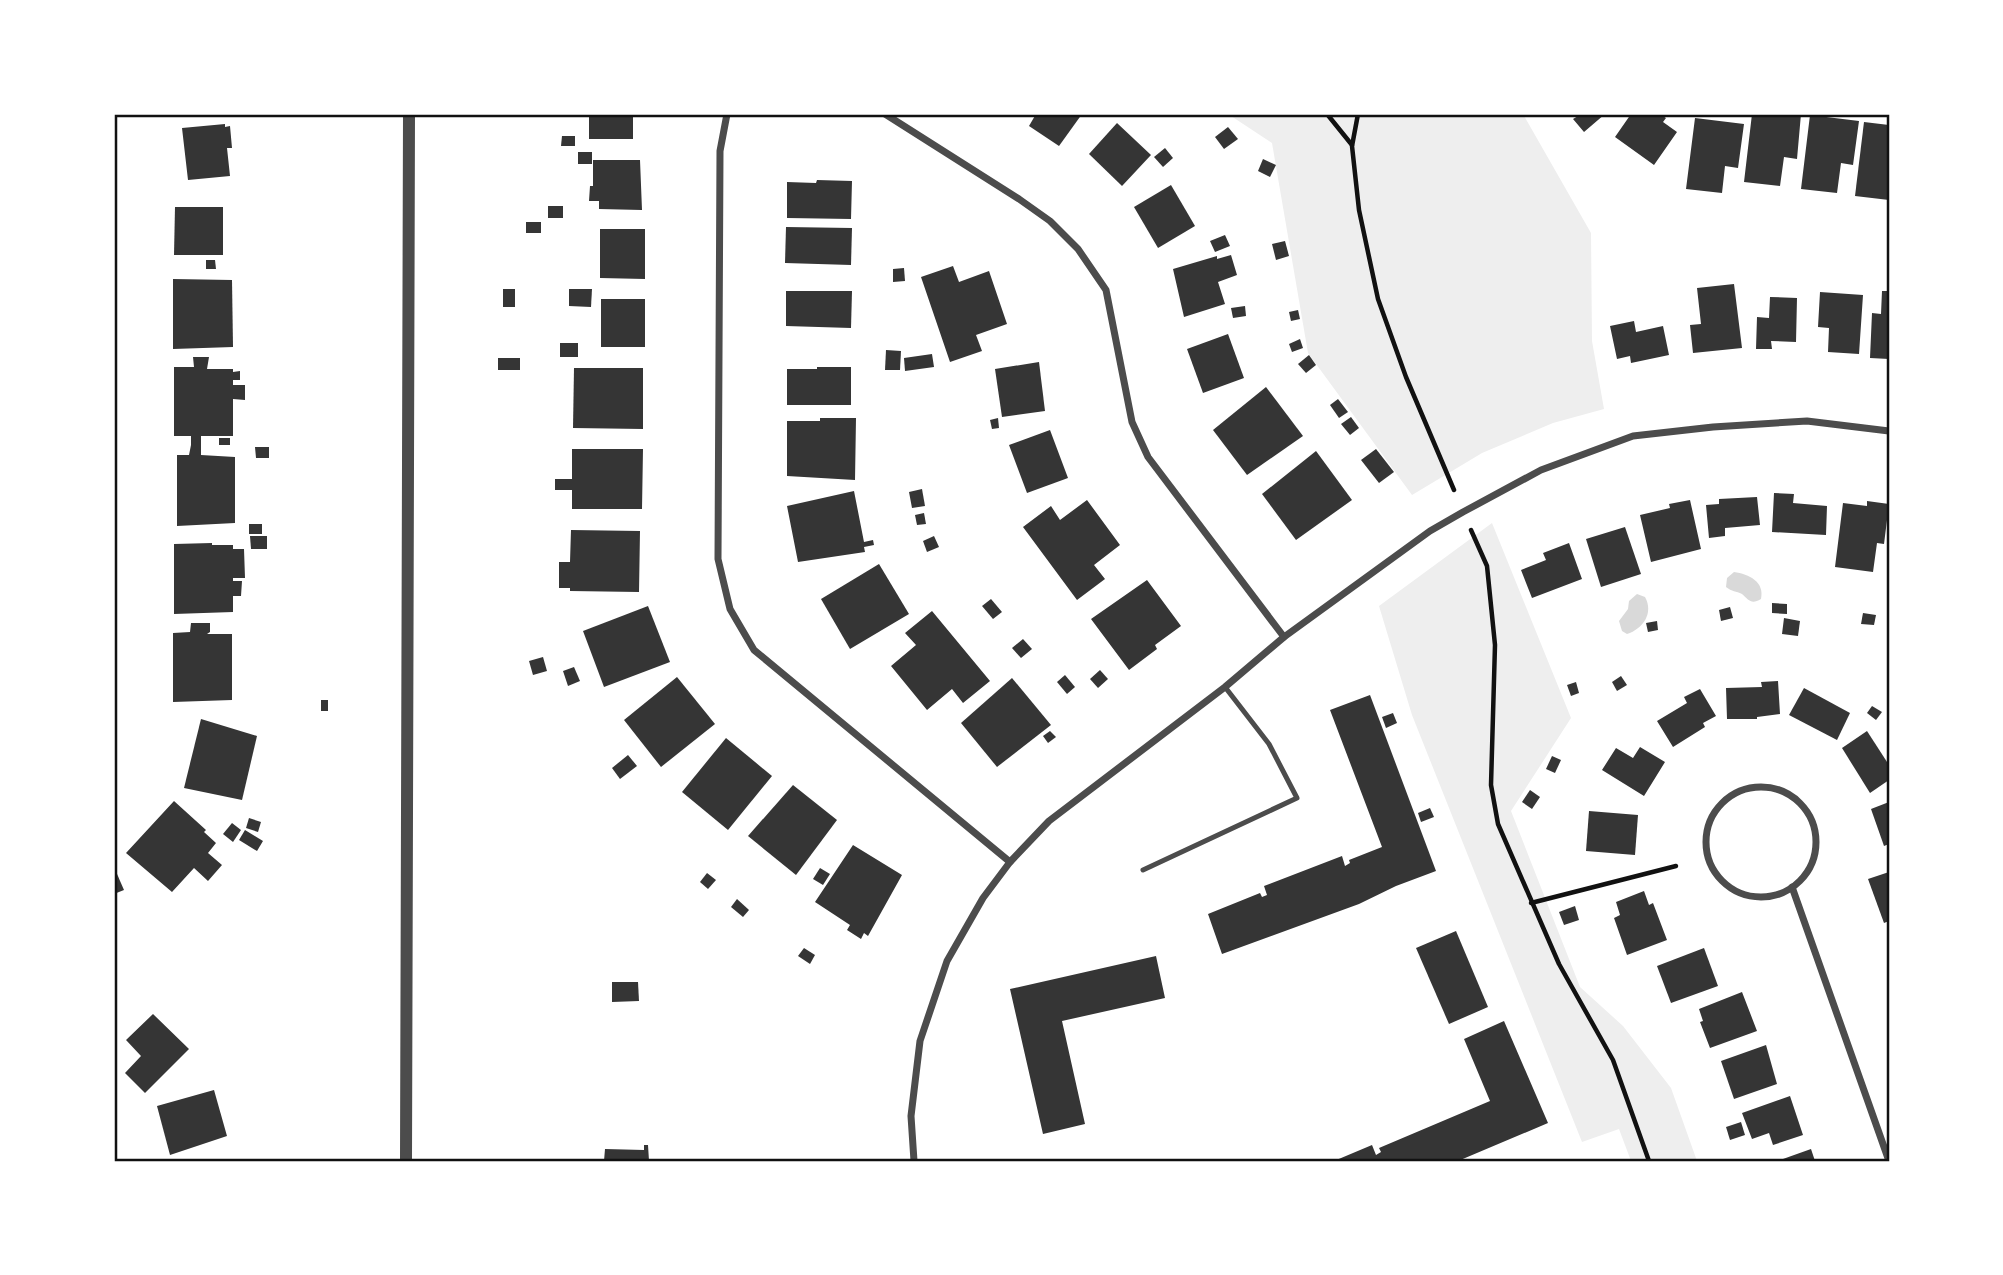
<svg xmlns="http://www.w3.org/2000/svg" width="2003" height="1275" font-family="Poppins,sans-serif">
<rect width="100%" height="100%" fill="#fff"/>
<g fill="#eee">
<path d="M1228 114H1523L1591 233 1592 341 1604 409 1553 423 1482 453 1412 495 1308 353 1272 143Z"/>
<path d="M1492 523 1571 718 1511 811 1580 987 1623 1026 1671 1088 1697 1161H1631L1619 1129 1582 1142 1412 715 1379 606Z"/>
</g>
<g fill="#d9d9d9">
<path d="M1734 572C1749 574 1765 582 1761 599 1751 605 1749 600 1742 594 1736 591 1732 592 1726 587L1727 578Z"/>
<path d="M1637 594 1645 597C1654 613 1643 629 1627 634L1622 631 1619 621 1628 609 1629 601Z"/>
</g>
<g fill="#353535">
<rect x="589" y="114" width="44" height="25"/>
<path d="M1036 114H1082L1059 146 1029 126Z"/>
<path d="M1576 114H1605L1584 132 1573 119 1578 116Z"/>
<path d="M1631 114H1660L1666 118 1663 122 1677 132 1654 165 1615 137Z"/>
<path d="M1752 114H1801L1797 159 1784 157 1780 186 1744 182Z"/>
<path d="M1810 115 1859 121 1853 165 1841 163 1837 193 1801 189Z"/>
<path d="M1695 118 1744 124 1738 168 1725 166 1722 193 1686 189Z"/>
<path d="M1864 122 1889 125V200L1855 196Z"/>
<path d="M1117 123 1151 155 1122 186 1089 154Z"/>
<path d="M225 124V127L230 126 232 148H227L230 176 188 180 182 128Z"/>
<path d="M1228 127 1238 139 1224 149 1215 137Z"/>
<path d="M562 136H575V146H561Z"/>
<path d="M1165 148 1173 158 1163 167 1154 157Z"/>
<rect x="578" y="152" width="14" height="12"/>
<path d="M1263 159 1276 165 1270 177 1258 171Z"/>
<path d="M593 160H640L642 210 599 209V201H589L590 186H593Z"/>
<path d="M817 180 852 181 851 219 787 218V182L816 183Z"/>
<path d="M1171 185 1195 226 1158 248 1134 207Z"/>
<rect x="548" y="206" width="15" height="12"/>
<path d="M175 207H223V255H174Z"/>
<rect x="526" y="222" width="15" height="11"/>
<path d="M786 227 852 228 851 265 785 263Z"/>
<path d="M600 229H645V279L600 278Z"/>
<path d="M1225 235 1230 246 1215 252 1210 241Z"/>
<path d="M1285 241 1289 256 1276 260 1272 244Z"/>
<path d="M1231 255 1237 275 1218 282 1225 304 1184 317 1173 269 1217 256V259Z"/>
<path d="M206 260H215L216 269H206Z"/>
<path d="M953 266 959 282 989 271 1007 324 976 335 982 351 950 362 921 277Z"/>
<path d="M904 268 905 281 893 282V269Z"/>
<path d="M173 279 232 280 233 347 173 349Z"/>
<path d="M1734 284 1742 348 1693 353 1690 325 1701 324 1697 288Z"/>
<rect x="503" y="289" width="12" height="18"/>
<path d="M569 289H592L591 307 569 306Z"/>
<path d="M786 291H852L851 328 786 326Z"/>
<path d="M1882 291H1889V359L1870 358 1872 313 1881 314Z"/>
<path d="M1820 292 1863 295 1859 354 1828 352 1829 328 1818 327Z"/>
<path d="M1770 297 1797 298 1796 342 1771 341 1772 349H1756L1757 317 1769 318Z"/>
<rect x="601" y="299" width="44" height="48"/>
<path d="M1245 306 1246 316 1233 318 1231 308Z"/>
<path d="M1298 310 1300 319 1291 321 1289 312Z"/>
<path d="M1634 321 1636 332 1663 326 1669 355 1631 363 1630 356 1617 359 1610 326Z"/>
<path d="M1228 334 1244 378 1203 393 1187 349Z"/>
<path d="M1300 339 1303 348 1292 352 1289 344Z"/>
<rect x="560" y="343" width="18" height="14"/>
<path d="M886 350 901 351 900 370H885Z"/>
<path d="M932 354 934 367 905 371 904 358Z"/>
<path d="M1309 355 1316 365 1306 373 1298 364Z"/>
<path d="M193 357H209L207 369H233V372L240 371V380H233V385H245V400L233 399V436H201V455L235 457V523L177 526V455H189L191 445V436H174V367H194Z"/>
<rect x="498" y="358" width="22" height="12"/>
<path d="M1039 362 1045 411 1002 417 995 369Z"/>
<path d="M817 367H851V405H787V369H817Z"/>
<path d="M574 368H643V429L573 428Z"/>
<path d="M1266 387 1303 436 1247 475 1213 430Z"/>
<path d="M1338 399 1348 412 1339 418 1330 405Z"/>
<path d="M1351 417 1359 428 1350 435 1341 424Z"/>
<path d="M820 418H856L855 480 787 476V421H820Z"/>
<path d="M998 418 999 428 992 429 990 420Z"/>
<path d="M1050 430 1068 478 1027 493 1009 445Z"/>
<rect x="219" y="438" width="11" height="7"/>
<path d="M255 447H269V458H256Z"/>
<path d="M572 449H643L642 509H572V490H555V479H572Z"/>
<path d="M1376 449 1394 472 1379 483 1361 460Z"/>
<path d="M1316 451 1352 500 1296 540 1262 494Z"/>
<path d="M922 489 925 506 912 508 909 492Z"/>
<path d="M854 491 864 542 873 540 874 545 864 547 865 552 798 562 787 506Z"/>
<path d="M1774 493 1794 494 1793 503 1827 506 1826 535 1772 532Z"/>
<path d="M1757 497 1760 525 1725 528V536L1709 538 1706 505 1719 504V499Z"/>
<path d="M1087 500 1120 545 1094 565 1105 579 1077 600 1023 527 1051 506 1060 520Z"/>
<path d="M1690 500 1701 549 1651 562 1640 515 1670 508 1669 504Z"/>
<path d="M1867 501 1889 504 1884 544 1877 543 1873 572 1835 567 1843 503 1867 506Z"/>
<path d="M924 513 926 524 917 525 915 515Z"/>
<rect x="249" y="524" width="13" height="10"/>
<path d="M1625 527 1641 574 1601 587 1586 539Z"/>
<path d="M571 530 640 531 639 592 570 591V588H559V562H570Z"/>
<path d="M250 536H267V549H251Z"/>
<path d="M934 536 939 547 927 552 923 541Z"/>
<path d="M212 543V545H233V549H244L245 578H233V581H242L241 596H233V612L174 614V544Z"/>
<path d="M1569 543 1582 579 1532 598 1521 570 1546 560 1543 553Z"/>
<path d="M879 564 909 614 850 649 821 599Z"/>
<path d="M1147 580 1181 626 1155 645 1157 649 1129 670 1091 619Z"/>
<path d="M991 599 1002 612 993 619 982 606Z"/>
<path d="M1772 603 1787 604V614L1772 613Z"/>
<path d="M648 606 670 662 604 687 583 631Z"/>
<path d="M1730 607 1733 618 1721 621 1719 610Z"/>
<path d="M932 611 990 681 963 703 952 689 927 710 891 666 916 645 905 633Z"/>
<path d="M1863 613 1876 615 1874 625 1861 624Z"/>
<path d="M1784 618 1800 621 1798 636 1782 634Z"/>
<path d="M1657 621 1658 630 1648 632 1646 623Z"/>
<path d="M191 623H210V632L207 634H232V700L173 702V633L190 632Z"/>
<path d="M1023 639 1032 649 1021 658 1012 648Z"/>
<path d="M543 657 547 671 533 675 529 661Z"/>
<path d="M574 667 580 681 568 686 563 671Z"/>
<path d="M1100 670 1108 679 1098 688 1090 679Z"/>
<path d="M1065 675 1075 687 1067 694 1057 682Z"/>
<path d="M1621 676 1627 685 1617 691 1612 682Z"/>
<path d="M677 677 715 724 661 767 624 720Z"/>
<path d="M1012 678 1051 725 997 767 961 723Z"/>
<path d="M1778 681 1780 714 1757 717V719H1727L1726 688 1762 687 1761 682Z"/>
<path d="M1576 682 1579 693 1571 696 1567 685Z"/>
<path d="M1804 688 1850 713 1837 740 1789 715Z"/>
<path d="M1700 689 1716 716 1703 723 1705 727 1673 747 1657 721 1687 703 1684 697Z"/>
<path d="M1370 695 1436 871 1396 886 1359 904 1222 954 1208 914 1260 893 1262 897 1267 895 1264 886 1342 856 1345 866 1350 863 1349 860 1382 847 1330 710Z"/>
<rect x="321" y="700" width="7" height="11"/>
<path d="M1872 706 1882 712 1876 720 1867 713Z"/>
<path d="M1393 713 1397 723 1386 728 1382 717Z"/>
<path d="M201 719 257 736 242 800 184 788Z"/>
<path d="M1050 731 1056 737 1048 743 1043 736Z"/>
<path d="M1867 731 1889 765V780L1870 793 1842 748Z"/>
<path d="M726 738 772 776 728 830 682 792Z"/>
<path d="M1640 747 1665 762 1644 796 1602 770 1616 748 1633 758Z"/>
<path d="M628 755 637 766 620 779 612 768Z"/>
<path d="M1552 756 1561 760 1555 773 1546 769Z"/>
<path d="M793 785 837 820 796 875 748 836Z"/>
<path d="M1530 790 1540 797 1532 809 1522 802Z"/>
<path d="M174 801 206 830 204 832 216 843 208 853 222 865 208 881 194 868 172 892 126 853Z"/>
<path d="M1889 802V844L1884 846 1871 809Z"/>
<path d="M1430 808 1434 817 1421 822 1418 813Z"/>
<path d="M1589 811 1638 815 1635 855 1586 851Z"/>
<path d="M249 818 261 822 258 832 246 828Z"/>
<path d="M232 823 241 830 233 842 223 834Z"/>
<path d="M245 830 263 841 257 851 239 840Z"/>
<path d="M853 845 902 875 868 936 864 933 861 939 847 930 850 925 815 902Z"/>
<path d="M114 867 124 890 114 894Z"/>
<path d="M820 868 830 874 823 885 813 879Z"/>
<path d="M1889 872V921L1884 923 1868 879Z"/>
<path d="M707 873 716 880 708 889 700 882Z"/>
<path d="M1644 891 1649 905 1653 903 1667 940 1627 955 1614 918 1620 915 1616 902Z"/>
<path d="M737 899 749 910 743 917 731 907Z"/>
<path d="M1575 906 1579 920 1564 925 1559 912Z"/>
<path d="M1456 931 1488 1007 1449 1024 1416 948Z"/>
<path d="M804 948 815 955 810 964 798 956Z"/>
<path d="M1704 948 1718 986 1671 1003 1657 966Z"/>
<path d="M1156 956 1165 998 1062 1021 1085 1124 1043 1134 1010 989Z"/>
<path d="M612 982H638L639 1001 612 1002Z"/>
<path d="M1742 992 1757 1031 1710 1048 1700 1022 1703 1021 1699 1009Z"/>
<path d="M153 1014 189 1049 145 1093 125 1073 141 1056 126 1040Z"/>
<path d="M1504 1021 1548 1123 1458 1161H1334L1372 1145 1376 1155 1381 1152 1379 1148 1490 1101 1464 1039Z"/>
<path d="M1766 1045 1777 1084 1734 1099 1721 1061Z"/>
<path d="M214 1090 227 1136 170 1155 157 1106Z"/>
<path d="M1790 1096 1803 1135 1773 1145 1769 1133 1752 1139 1742 1113Z"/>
<path d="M1741 1122 1745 1135 1730 1140 1726 1127Z"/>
<path d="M644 1145H648L649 1161H604L605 1149 644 1150Z"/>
<path d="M1811 1149 1815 1161H1777Z"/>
</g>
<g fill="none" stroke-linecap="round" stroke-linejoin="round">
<g stroke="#111" stroke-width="4.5">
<path d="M1327 114 1352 145"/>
<path d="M1358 114 1352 146 1359 210 1378 299 1406 377 1454 490"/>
<path d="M1471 530 1487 566 1495 645 1491 785 1498 824 1559 964 1613 1060 1649 1161"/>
<path d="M1531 903 1676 866"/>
</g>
<path stroke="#4c4c4c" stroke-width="5" d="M1143 870 1297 798 1269 744 1225 687"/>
<g stroke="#4c4c4c" stroke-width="7">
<path d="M727 114 720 151 718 559 730 609 754 650 1010 862"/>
<path d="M885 114 1019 199 1050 221 1078 249 1106 290 1132 422 1148 457 1284 637"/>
<circle cx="1761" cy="842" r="55"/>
<path d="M1792 887 1889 1161"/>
<path d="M914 1161 911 1116 920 1041 947 961 983 898 1010 862 1049 821 1225 687 1284 637 1430 531 1463 512 1541 470 1633 436 1713 427 1807 421 1889 431"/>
</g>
<path stroke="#4c4c4c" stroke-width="12" d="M406 1161 409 114"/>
</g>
<rect width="2003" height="1275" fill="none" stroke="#ffffff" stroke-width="231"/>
<rect x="116" y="116" width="1772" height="1044" fill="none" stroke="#111" stroke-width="2.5"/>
</svg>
